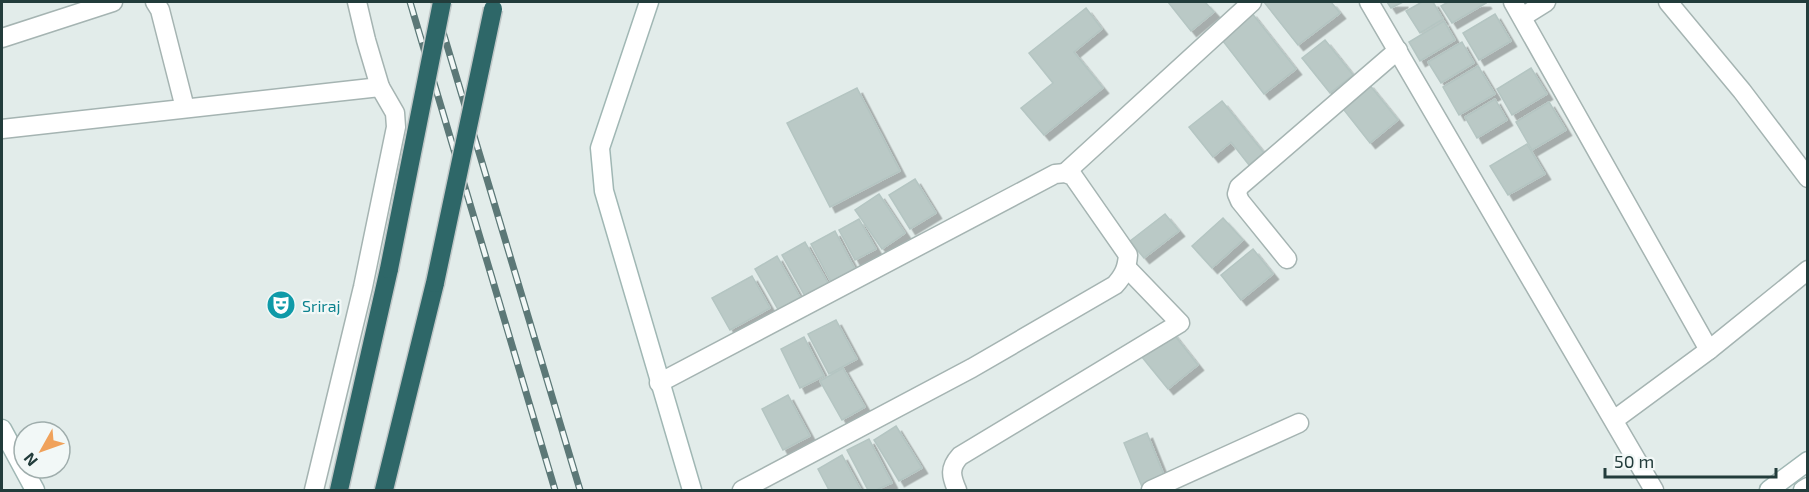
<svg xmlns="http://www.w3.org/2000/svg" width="1809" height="492" font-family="'Exo 2',sans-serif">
<defs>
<filter id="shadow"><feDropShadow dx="5.5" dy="5.5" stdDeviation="0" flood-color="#0004"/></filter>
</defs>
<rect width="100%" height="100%" fill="#e2ecea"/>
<g fill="#bac9c6" stroke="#b4c5c2" stroke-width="1.5" filter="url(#shadow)">
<path d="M1168 2H1205L1214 12 1191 31Z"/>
<path d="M1264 2H1331L1340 13 1298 45Z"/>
<path d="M1387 2H1403L1391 8Z"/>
<path d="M1422 2H1433L1443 19 1420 33 1406 11Z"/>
<path d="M1448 2H1485L1486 3 1452 23 1441 6Z"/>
<path d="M1086 8 1102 29 1074 52 1103 88 1044 135 1021 108 1053 83 1029 53Z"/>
<path d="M1251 12 1296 69 1264 94 1219 36Z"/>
<path d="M1495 14 1511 41 1479 60 1463 33Z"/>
<path d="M1444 21 1455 40 1420 61 1409 42Z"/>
<path d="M1325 40 1353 75 1330 93 1302 58Z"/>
<path d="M1462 42 1474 63 1441 83 1428 62Z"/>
<path d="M1478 66 1495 94 1459 115 1443 87Z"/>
<path d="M1531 68 1547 94 1512 115 1497 89Z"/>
<path d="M1368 83 1398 120 1370 143 1340 105Z"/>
<path d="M857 88 900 171 830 207 787 123Z"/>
<path d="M1495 99 1507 120 1477 138 1465 117Z"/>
<path d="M1222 101 1264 153 1249 165 1231 142 1213 157 1189 127Z"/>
<path d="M1549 102 1566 130 1532 150 1516 122Z"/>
<path d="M1527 144 1545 174 1508 195 1490 166Z"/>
<path d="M915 179 936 213 910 229 889 195Z"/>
<path d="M879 194 905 233 882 249 855 210Z"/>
<path d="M1165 214 1179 231 1144 258 1130 241Z"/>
<path d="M1223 218 1243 240 1212 268 1192 246Z"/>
<path d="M859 219 876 249 855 260 839 230Z"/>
<path d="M835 231 857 273 833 286 811 244Z"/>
<path d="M805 242 829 285 806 298 782 255Z"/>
<path d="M1253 249 1273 274 1241 300 1221 275Z"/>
<path d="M777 256 801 299 779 311 755 269Z"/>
<path d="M752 276 770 308 730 330 712 298Z"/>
<path d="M836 320 857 359 829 374 808 334Z"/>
<path d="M1172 332 1198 365 1168 389 1142 357Z"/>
<path d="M804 337 824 376 800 388 781 349Z"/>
<path d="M843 368 865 407 842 420 820 381Z"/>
<path d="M788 395 810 436 783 450 762 409Z"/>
<path d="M896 426 922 468 899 481 874 440Z"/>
<path d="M1147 433 1166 480 1143 489 1124 443Z"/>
<path d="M869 439 892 483 876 490H868L847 450Z"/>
<path d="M842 455 861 490H829L818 469Z"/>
</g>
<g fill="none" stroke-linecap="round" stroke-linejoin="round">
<g stroke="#a5b4b2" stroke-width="21">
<g id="street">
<path d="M155 2 160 10 185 108"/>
<path d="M1369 2 1654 490"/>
<path d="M1513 2 1709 350"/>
<path d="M1668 2 1742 91 1808 178"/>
<path d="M1522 17 1546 2"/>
<path d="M2 38 113 2"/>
<path d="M2 129 380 87"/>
<path d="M1065 173 1252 2"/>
<path d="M1287 259 1240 201 1237 194 1239 187 1398 50"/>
<path d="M659 383 1055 174 1065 173 1073 176 1128 255C1127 268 1124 275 1115 285L972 368 742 490"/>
<path d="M1614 420 1709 350 1808 270"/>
<path d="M314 490 363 287 396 127 395 113 380 87 366 40 357 2"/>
<path d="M957 490C951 476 949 468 960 456L1180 323 1127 268"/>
<path d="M1151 490 1299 423"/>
</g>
</g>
<g stroke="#a0b7b4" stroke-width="21">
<g id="secondary">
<path d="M649 2 600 148 604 191 692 490"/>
<path d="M2 429 35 490"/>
<path d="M1769 490 1808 461"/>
<path d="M1803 490 1808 487"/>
</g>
</g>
<g stroke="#c1c8c8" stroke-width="21">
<g id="highway">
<path d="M339 490 389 269"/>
<path d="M384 490 435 283"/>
</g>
</g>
<use href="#street" stroke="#fff" stroke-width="18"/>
<use href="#secondary" stroke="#fff" stroke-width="18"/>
<use href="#highway" stroke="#2e6768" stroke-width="18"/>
<g stroke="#5c7877" stroke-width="7">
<g id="rail">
<path d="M410 2 555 490"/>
<path d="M434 2 580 490"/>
</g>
</g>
<use href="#rail" stroke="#f2f8f7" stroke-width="4.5" stroke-dasharray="14" stroke-linecap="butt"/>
<g stroke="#c1c8c8" stroke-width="21" stroke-linecap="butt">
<g id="highway-bridge">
<path d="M389 269 442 2"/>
<path d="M435 283 493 9"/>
</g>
</g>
<use href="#highway-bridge" stroke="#2e6768" stroke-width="18"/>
</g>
<defs>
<g id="theatre-disc" transform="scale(1.5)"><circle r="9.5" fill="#0f9aa8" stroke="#f2f8f7"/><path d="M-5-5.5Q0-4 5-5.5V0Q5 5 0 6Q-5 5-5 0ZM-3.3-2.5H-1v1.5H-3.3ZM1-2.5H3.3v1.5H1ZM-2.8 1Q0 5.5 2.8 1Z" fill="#fff"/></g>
</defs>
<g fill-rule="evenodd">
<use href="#theatre-disc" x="281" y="305"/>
</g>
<g text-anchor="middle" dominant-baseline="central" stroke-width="4.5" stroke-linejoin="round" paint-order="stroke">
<g font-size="16" fill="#0d838f" stroke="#f2f8f7" text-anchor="start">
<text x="302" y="305">Sriraj</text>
</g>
</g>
<rect width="1809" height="492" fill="none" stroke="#223c3b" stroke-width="6"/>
<g transform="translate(42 450) rotate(230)"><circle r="28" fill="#f2f8f7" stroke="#9fadac" stroke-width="1.5"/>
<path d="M0-4.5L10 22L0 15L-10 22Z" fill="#f0a25b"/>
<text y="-9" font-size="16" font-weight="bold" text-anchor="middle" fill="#223c3b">N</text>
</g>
<path d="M1605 468v9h171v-9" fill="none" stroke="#223c3b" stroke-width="3"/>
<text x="1614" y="468" font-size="18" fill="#223c3b" stroke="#f2f8f7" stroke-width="4.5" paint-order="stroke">50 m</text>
</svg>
